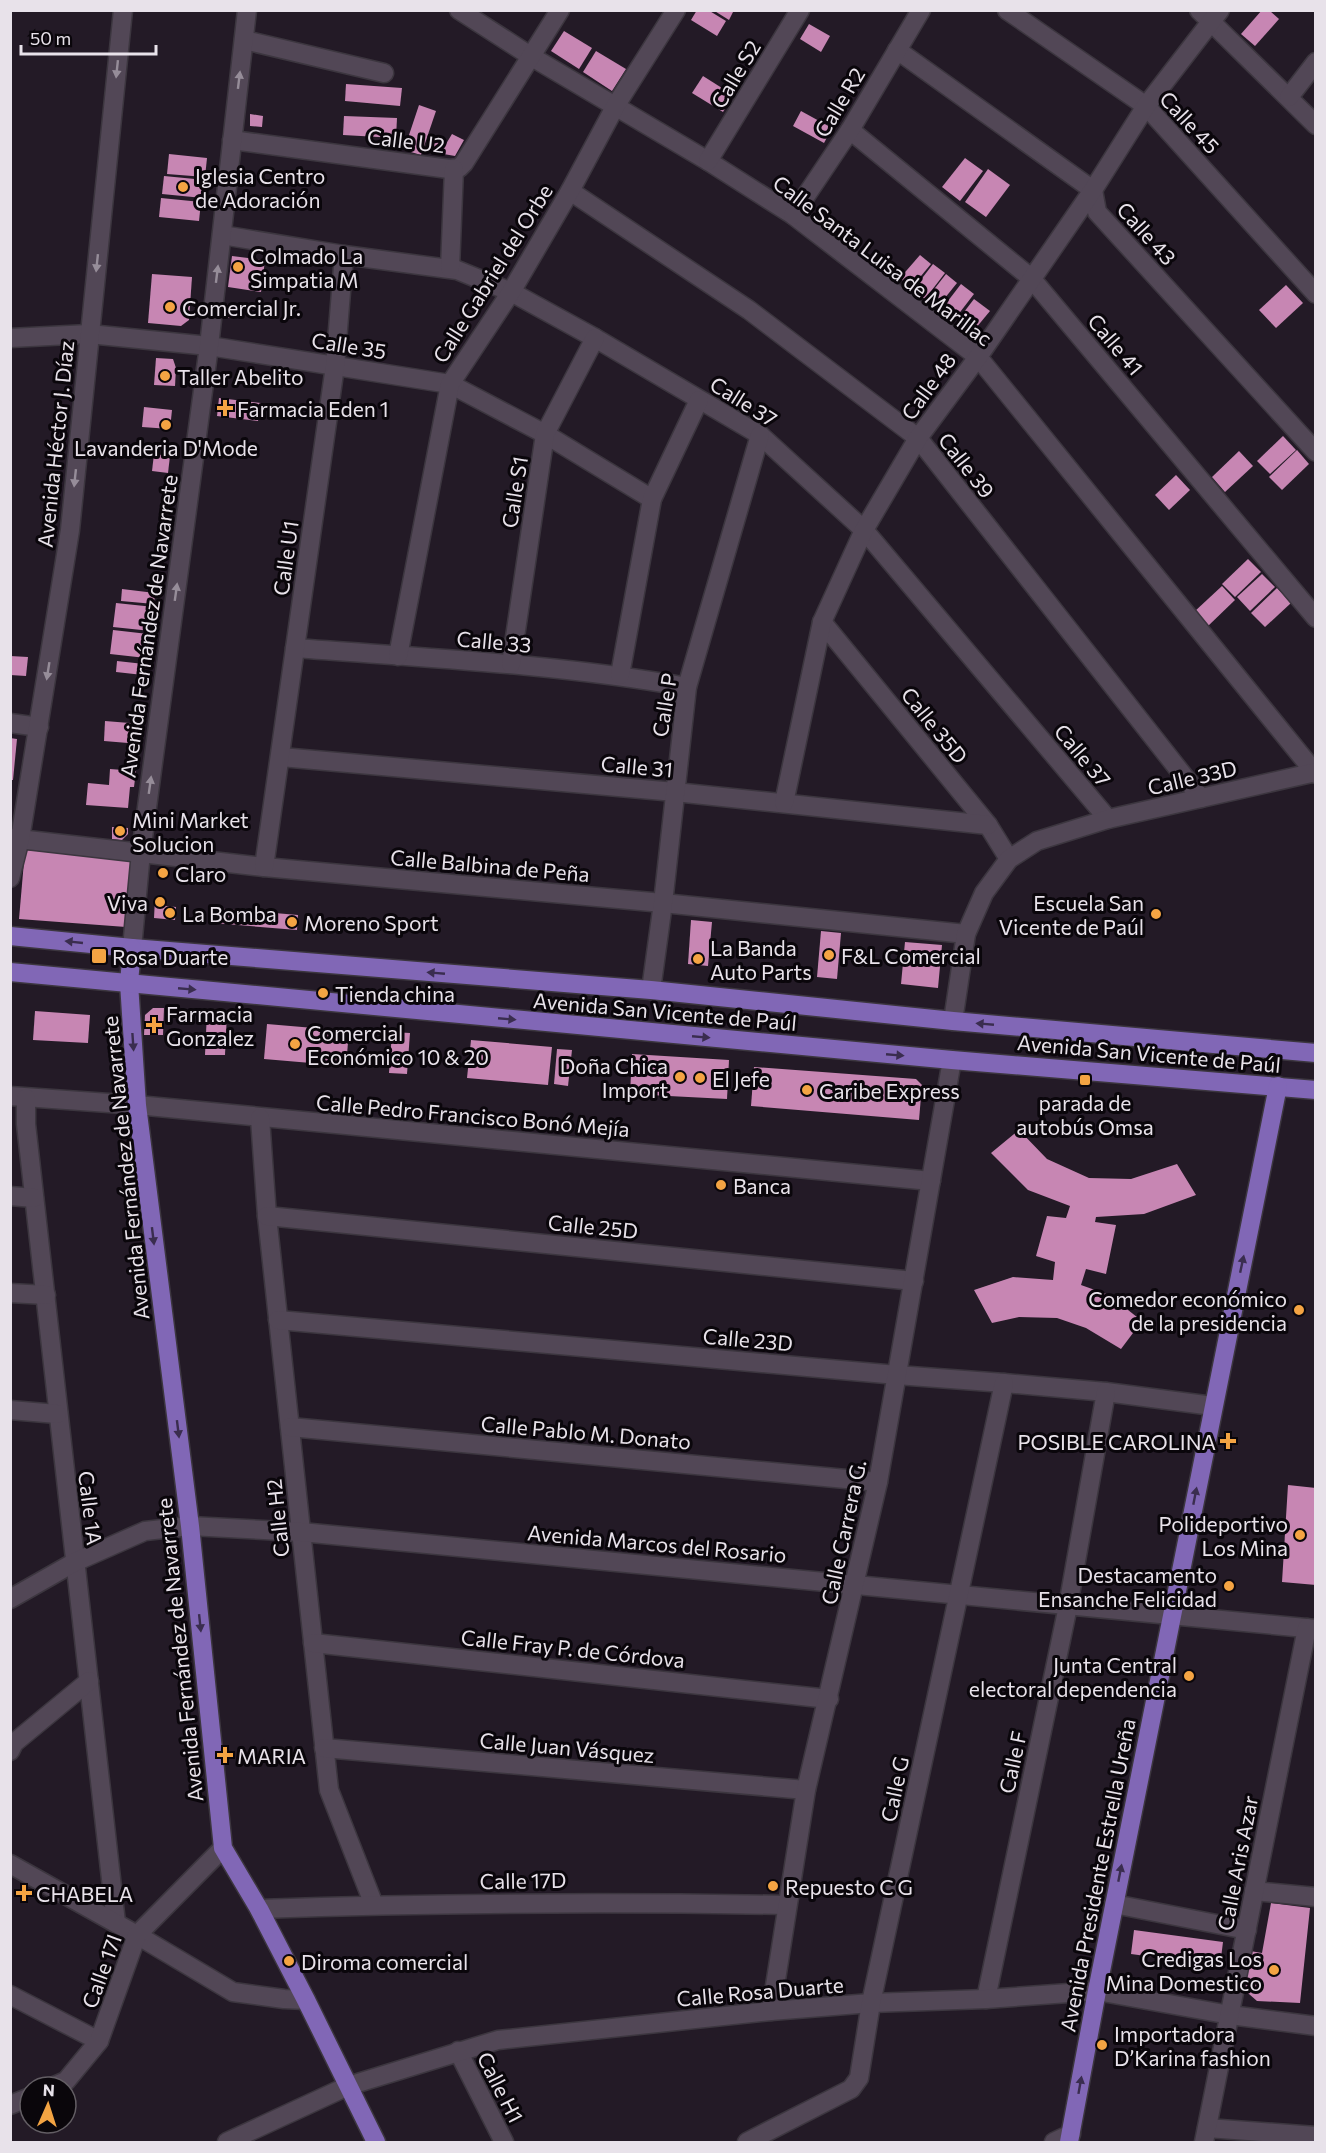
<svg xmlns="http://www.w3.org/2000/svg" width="1326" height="2153" font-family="Commissioner,sans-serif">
<rect width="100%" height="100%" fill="#231a26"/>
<g fill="#c786b3">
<path d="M697 10H708L726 21 717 36 691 20Z"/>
<path d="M713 10H734L729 20Z"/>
<path d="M1262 10H1269L1279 19 1255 46 1241 34Z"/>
<path d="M809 24 830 36 821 52 800 39Z"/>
<path d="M564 31 592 48 579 69 551 51Z"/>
<path d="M596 51 626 69 612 91 583 72Z"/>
<path d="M703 76 733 95 723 112 692 93Z"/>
<path d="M346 84 402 88 400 106 345 101Z"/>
<path d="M419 105 436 111 421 155 404 150Z"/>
<path d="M801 111 832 128 824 143 793 126Z"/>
<path d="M250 114 263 116 262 127 250 126Z"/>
<path d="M344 116 397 118 396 138 343 135Z"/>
<path d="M452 134 464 140 455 156 432 152 433 142 446 144Z"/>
<path d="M169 154 207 158 205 177 167 174Z"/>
<path d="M965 158 983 171 960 201 942 187Z"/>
<path d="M988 169 1010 185 986 217 965 202Z"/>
<path d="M164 176 205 180 203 198 162 194Z"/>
<path d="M161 198 201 202 199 221 159 217Z"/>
<path d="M920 255 931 264 911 288 900 278Z"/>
<path d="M232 256 265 260 261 292 228 287Z"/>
<path d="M933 264 945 273 925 299 913 290Z"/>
<path d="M152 274 192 277 189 320 181 326 148 323Z"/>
<path d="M946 274 957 283 936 309 925 301Z"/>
<path d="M961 284 974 294 954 320 941 310Z"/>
<path d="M1286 285 1303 303 1276 328 1259 310Z"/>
<path d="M974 299 990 311 971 334 964 332 954 325Z"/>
<path d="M226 304 234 305 232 318H225Z"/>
<path d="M156 358 173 359 176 368 175 386 154 385Z"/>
<path d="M219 398 261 403 258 421 217 416Z"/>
<path d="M144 407 172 410 170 429 142 427Z"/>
<path d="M1283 436 1296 450 1270 474 1257 461Z"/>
<path d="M1297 450 1309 464 1282 490 1269 477Z"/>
<path d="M1239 451 1253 466 1225 492 1212 477Z"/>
<path d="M154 454 170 456 168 473 152 471Z"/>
<path d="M1176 475 1190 490 1169 510 1155 495Z"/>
<path d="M1248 559 1261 572 1235 597 1222 584Z"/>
<path d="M1262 574 1275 587 1250 611 1237 597Z"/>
<path d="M1222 586 1235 600 1207 627 1194 612Z"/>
<path d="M1277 588 1291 603 1265 627 1251 613Z"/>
<path d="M122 589 155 593 154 604 121 601Z"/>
<path d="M116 603 154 607 151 631 113 627Z"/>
<path d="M113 630 148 634 146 658 110 654Z"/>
<path d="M10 656 28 657 26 676 10 675Z"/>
<path d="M117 661 144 664 143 675 116 672Z"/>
<path d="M105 721 142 724 140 744 104 741Z"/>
<path d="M10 738 17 739 13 780H10Z"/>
<path d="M110 769 136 771 134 787H130L128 808 86 805 88 783 109 785Z"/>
<path d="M112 827 128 828V834L122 840 112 839Z"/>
<path d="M25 850 131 859 126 927 19 919Z"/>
<path d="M155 898 166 899V906L176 907 175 920 154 918Z"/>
<path d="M214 908 298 915 297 930 213 923Z"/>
<path d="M691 920 712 922 708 966 688 964Z"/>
<path d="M821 931 841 933 837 979 817 977Z"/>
<path d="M905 942 942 945 938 988 901 984Z"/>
<path d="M153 1008H164L163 1035H144L145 1015Z"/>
<path d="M35 1011 90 1015 88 1043 33 1040Z"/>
<path d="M207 1012 227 1013 225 1055H205Z"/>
<path d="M267 1024 349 1031 346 1066 264 1059Z"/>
<path d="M392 1032 410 1033 407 1074 389 1073Z"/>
<path d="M471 1040 552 1047 548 1085 467 1078Z"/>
<path d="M557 1049 572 1050 568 1086 554 1084Z"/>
<path d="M632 1054 729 1060 727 1099 630 1094Z"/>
<path d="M754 1067 916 1079 922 1085 919 1120 751 1106Z"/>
<path d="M1019 1130 1047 1159 1089 1178 1131 1179 1177 1164 1196 1195 1144 1214 1096 1217 1095 1222 1116 1225 1106 1274 1086 1269 1081 1285 1109 1295 1142 1321 1121 1349 1086 1328 1057 1318 1019 1317 992 1323 974 1290 1013 1277 1053 1280 1055 1262 1036 1256 1047 1216 1066 1218 1070 1206 1028 1190 991 1153Z"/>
<path d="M1288 1485 1316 1488V1585L1282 1582Z"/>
<path d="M1271 1903 1310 1908 1300 2003 1257 2001 1241 1987 1250 1951 1262 1953Z"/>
<path d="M1134 1930 1223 1942 1220 1966 1131 1954Z"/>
</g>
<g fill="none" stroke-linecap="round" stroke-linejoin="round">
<g stroke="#3c363f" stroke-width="21">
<g id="minor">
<path d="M459 10 532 57 708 161 793 215 978 357 1316 774"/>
<path d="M1007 10 1146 106 1316 294"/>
<path d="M1199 10 1316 125"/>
<path d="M244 40 384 73"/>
<path d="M897 50 1093 190 1097 212 1316 452"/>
<path d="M1289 97 1316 62"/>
<path d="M850 130 1031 278 1316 618"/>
<path d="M232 140 449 169 459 168 464 163 560 10"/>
<path d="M708 161 800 10"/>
<path d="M570 191 749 310 918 438 1201 798"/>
<path d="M793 215 850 130 921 10"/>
<path d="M222 235 344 255 457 270 511 292 595 338 760 435 864 530 1108 819"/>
<path d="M450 268 454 169"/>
<path d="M10 338 89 334 209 346 450 384 545 434 652 499"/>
<path d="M822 622 988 825 1009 859"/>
<path d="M295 648C426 658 558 664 687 687"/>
<path d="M398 656 450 384 511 292 570 191 616 105 676 10"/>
<path d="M511 664 545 434 595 338"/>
<path d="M620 675 652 499 699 400"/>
<path d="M10 723 39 727"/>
<path d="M281 757 675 792 988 825"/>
<path d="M784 803 822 622 864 530 918 438 978 357 1093 190 1146 106 1220 10"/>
<path d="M10 838 264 867 663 903 966 934"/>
<path d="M264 867 335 366 344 255"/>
<path d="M10 878 20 839 70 530 123 10"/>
<path d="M132 948 141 852 209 346 247 10"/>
<path d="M651 990 663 903 687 687 760 435"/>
<path d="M953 1021 966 934 984 893 1009 859 1037 841 1108 819 1316 772"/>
<path d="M10 1096 137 1105 931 1181"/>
<path d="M26 1098V1124L116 1923"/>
<path d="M260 1118 267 1216 329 1790 374 1905"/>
<path d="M10 1196 34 1198"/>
<path d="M267 1216 914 1281"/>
<path d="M10 1293 46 1295"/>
<path d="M278 1320 897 1375 1004 1383 1106 1392 1213 1406"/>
<path d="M10 1410 57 1414"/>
<path d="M290 1427 878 1482"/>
<path d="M10 1599 75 1562 145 1531 190 1526 301 1532 1316 1629"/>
<path d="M313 1643 829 1699"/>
<path d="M324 1748 806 1790"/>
<path d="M10 1751 14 1743 89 1681"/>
<path d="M10 1864 137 1935 233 1992 284 1999 306 2000"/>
<path d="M1254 1891 1316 1897"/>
<path d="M1114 1904 1247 1930"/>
<path d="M259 1909C435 1903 611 1902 787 1905"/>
<path d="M10 1995 99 2041"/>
<path d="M986 1999 1068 1606 1106 1392"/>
<path d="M771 2011 806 1790 878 1482 952 1060"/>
<path d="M458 2051 504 2142"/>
<path d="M52 2087 66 2081 99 2041 137 1935 223 1848"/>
<path d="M10 2105 30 2097"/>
<path d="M1207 2128 1316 2136"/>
<path d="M227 2142 348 2086 498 2040 771 2011 871 2003 986 1999 1097 1991 1230 2015 1316 2026"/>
<path d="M747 2142 851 2089 859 2078 871 2003 1004 1383"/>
<path d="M1054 2142 1071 2134"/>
<path d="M1204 2142 1307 1628"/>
</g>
</g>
<g stroke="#3c363f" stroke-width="21">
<g id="major">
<path d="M10 936 132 948 651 990 953 1021 1316 1053"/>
<path d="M132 948 129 983 137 1105 190 1526 223 1848 259 1909 306 2000 376 2142"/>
<path d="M10 972 952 1060 1316 1090"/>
<path d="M1069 2142 1097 1991 1278 1086"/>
</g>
</g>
<use href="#minor" stroke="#524756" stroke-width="18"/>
<use href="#major" stroke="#8167b6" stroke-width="18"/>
</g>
<defs><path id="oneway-solid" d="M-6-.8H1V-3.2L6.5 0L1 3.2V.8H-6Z" transform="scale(1.5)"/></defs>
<g fill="#968d99">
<use href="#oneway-solid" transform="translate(117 69) rotate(96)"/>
<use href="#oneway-solid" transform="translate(239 80) rotate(-83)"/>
<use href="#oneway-solid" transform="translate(97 263) rotate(96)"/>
<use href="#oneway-solid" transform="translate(217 274) rotate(-83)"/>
<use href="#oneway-solid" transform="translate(75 478) rotate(96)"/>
<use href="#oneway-solid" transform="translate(176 592) rotate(-82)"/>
<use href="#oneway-solid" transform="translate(48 671) rotate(99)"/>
<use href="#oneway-solid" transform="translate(150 785) rotate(-82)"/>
</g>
<g fill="#3a2d4f">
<use href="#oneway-solid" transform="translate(74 942) rotate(-174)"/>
<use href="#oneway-solid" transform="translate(436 973) rotate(-175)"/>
<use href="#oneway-solid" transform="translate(187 989) rotate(5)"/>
<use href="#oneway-solid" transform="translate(507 1019) rotate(5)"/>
<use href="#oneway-solid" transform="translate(985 1024) rotate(-175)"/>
<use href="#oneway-solid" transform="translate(701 1037) rotate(5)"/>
<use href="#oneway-solid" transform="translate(133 1042) rotate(86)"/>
<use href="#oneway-solid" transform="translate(895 1055) rotate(5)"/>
<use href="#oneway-solid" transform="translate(153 1236) rotate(83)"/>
<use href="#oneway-solid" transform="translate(1242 1264) rotate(-78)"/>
<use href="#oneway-solid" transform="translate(178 1429) rotate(83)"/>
<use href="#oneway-solid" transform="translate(1195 1496) rotate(-79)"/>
<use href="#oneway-solid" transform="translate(200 1623) rotate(84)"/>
<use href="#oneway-solid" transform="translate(1120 1873) rotate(-79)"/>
<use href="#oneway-solid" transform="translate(1080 2085) rotate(-80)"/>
</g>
<g fill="#f4a443" stroke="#0a060b" stroke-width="2">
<circle cx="183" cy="187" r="6"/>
<circle cx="238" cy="267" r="6"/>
<circle cx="170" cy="307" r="6"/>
<circle cx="165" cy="376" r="6"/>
<path d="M222 399h6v6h6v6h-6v6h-6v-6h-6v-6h6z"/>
<circle cx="166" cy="425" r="6"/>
<circle cx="120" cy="831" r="6"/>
<circle cx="163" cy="873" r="6"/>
<circle cx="160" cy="902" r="6"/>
<circle cx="170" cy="913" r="6"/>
<circle cx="1156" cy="914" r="6"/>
<circle cx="292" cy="922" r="6"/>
<circle cx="829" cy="955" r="6"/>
<rect x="91" y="948" width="16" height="16" rx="3"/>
<circle cx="698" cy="959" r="6"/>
<circle cx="323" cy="993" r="6"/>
<path d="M151 1016h6v6h6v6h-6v6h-6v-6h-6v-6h6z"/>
<circle cx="295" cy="1044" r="6"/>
<circle cx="680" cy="1077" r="6"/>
<circle cx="700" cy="1078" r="6"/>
<rect x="1079" y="1074" width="12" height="12" rx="3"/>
<circle cx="807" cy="1090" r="6"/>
<circle cx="721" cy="1185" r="6"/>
<circle cx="1299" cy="1310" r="6"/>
<path d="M1225 1432h6v6h6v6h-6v6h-6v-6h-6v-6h6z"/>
<circle cx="1300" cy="1535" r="6"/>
<circle cx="1229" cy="1586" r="6"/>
<circle cx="1189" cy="1676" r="6"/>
<path d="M222 1746h6v6h6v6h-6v6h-6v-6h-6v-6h6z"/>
<circle cx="773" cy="1886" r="6"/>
<path d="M21 1884h6v6h6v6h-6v6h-6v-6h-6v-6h6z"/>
<circle cx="289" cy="1961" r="6"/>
<circle cx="1274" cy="1970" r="6"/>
<circle cx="1102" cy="2045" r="6"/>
</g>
<g text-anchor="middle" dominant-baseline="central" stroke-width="6" stroke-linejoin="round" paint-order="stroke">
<g font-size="21" fill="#e8e2ea" stroke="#0a060b">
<text transform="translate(735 74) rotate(-59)">Calle S2</text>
<text transform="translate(839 102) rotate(-59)">Calle R2</text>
<text transform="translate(1190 122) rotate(47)">Calle 45</text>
<text transform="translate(406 140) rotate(7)">Calle U2</text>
<text transform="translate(1147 233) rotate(48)">Calle 43</text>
<text transform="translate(883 260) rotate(37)">Calle Santa Luisa de Marillac</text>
<text transform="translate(492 273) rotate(-58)">Calle Gabriel del Orbe</text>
<text transform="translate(1116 344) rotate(50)">Calle 41</text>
<text transform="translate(349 345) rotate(9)">Calle 35</text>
<text transform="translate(928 386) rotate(-54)">Calle 48</text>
<text transform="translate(744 401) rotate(32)">Calle 37</text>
<text transform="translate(55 444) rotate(-84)">Avenida Héctor J. Díaz</text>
<text transform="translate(967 465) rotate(52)">Calle 39</text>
<text transform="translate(514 492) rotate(-81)">Calle S1</text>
<text transform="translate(285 558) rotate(-82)">Calle U1</text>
<text transform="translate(148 626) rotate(-82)">Avenida Fernández de Navarrete</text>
<text transform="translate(494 641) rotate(5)">Calle 33</text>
<text transform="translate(664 705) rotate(-81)">Calle P</text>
<text transform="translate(935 725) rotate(51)">Calle 35D</text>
<text transform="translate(1083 755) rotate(50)">Calle 37</text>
<text transform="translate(637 766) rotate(5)">Calle 31</text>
<text transform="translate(1192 777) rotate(-13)">Calle 33D</text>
<text transform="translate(490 865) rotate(5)">Calle Balbina de Peña</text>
<text transform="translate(665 1011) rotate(5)">Avenida San Vicente de Paúl</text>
<text transform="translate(1149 1053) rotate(5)">Avenida San Vicente de Paúl</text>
<text transform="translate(473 1115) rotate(5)">Calle Pedro Francisco Bonó Mejía</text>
<text transform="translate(125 1168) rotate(-96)">Avenida Fernández de Navarrete</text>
<text transform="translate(593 1226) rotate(6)">Calle 25D</text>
<text transform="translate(748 1339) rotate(5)">Calle 23D</text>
<text transform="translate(586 1432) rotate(5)">Calle Pablo M. Donato</text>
<text transform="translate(91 1508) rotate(83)">Calle 1A</text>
<text transform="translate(277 1518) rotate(-96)">Calle H2</text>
<text transform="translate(843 1532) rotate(-78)">Calle Carrera G.</text>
<text transform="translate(657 1543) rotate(5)">Avenida Marcos del Rosario</text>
<text transform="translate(573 1648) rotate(6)">Calle Fray P. de Córdova</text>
<text transform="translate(179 1650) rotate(-96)">Avenida Fernández de Navarrete</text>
<text transform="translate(567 1747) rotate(5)">Calle Juan Vásquez</text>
<text transform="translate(1012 1762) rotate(-78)">Calle F</text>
<text transform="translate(894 1789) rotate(-78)">Calle G</text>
<text transform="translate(1237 1863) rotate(-79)">Calle Aris Azar</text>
<text transform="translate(1097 1875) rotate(-79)">Avenida Presidente Estrella Ureña</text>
<text transform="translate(523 1880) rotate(-1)">Calle 17D</text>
<text transform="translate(101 1971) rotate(-70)">Calle 17I</text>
<text transform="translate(760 1991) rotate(-5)">Calle Rosa Duarte</text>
<text transform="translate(501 2087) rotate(63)">Calle H1</text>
</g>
<g font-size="21" fill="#e8e2ea" stroke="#0a060b" text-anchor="start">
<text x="195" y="175">Iglesia Centro<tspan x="195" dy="24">de Adoración</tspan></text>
<text x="250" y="255">Colmado La<tspan x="250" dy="24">Simpatia M</tspan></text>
<text x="182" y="307">Comercial Jr.</text>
<text x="177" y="376">Taller Abelito</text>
<text x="237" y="408">Farmacia Eden 1</text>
<text x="166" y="447" text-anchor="middle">Lavanderia D'Mode</text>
<text x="132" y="819">Mini Market<tspan x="132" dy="24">Solucion</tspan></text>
<text x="175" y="873">Claro</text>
<text x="148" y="902" text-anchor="end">Viva</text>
<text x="1144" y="902" text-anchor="end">Escuela San<tspan x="1144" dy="24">Vicente de Paúl</tspan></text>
<text x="182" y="913">La Bomba</text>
<text x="304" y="922">Moreno Sport</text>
<text x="710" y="947">La Banda<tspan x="710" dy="24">Auto Parts</tspan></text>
<text x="841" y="955">F&amp;L Comercial</text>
<text x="112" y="956">Rosa Duarte</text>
<text x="335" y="993">Tienda china</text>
<text x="166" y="1013">Farmacia<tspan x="166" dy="24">Gonzalez</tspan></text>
<text x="307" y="1032">Comercial<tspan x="307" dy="24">Económico 10 &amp; 20</tspan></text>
<text x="668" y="1065" text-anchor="end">Doña Chica<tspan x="668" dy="24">Import</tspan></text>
<text x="712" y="1078">El Jefe</text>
<text x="819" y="1090">Caribe Express</text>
<text x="1085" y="1102" text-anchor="middle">parada de<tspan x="1085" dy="24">autobús Omsa</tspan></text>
<text x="733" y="1185">Banca</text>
<text x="1287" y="1298" text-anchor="end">Comedor económico<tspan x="1287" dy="24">de la presidencia</tspan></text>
<text x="1216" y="1441" text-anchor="end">POSIBLE CAROLINA</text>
<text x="1288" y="1523" text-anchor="end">Polideportivo<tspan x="1288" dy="24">Los Mina</tspan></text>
<text x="1217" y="1574" text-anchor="end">Destacamento<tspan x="1217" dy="24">Ensanche Felicidad</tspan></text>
<text x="1177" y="1664" text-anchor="end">Junta Central<tspan x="1177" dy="24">electoral dependencia</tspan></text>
<text x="237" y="1755">MARIA</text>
<text x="785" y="1886">Repuesto C G</text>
<text x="36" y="1893">CHABELA</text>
<text x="1262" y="1958" text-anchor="end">Credigas Los<tspan x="1262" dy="24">Mina Domestico</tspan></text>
<text x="301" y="1961">Diroma comercial</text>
<text x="1114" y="2033">Importadora<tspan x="1114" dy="24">D’Karina fashion</tspan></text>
</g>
</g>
<rect width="1326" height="2153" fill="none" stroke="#e8e2ea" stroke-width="24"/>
<g transform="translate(48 2105) rotate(3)"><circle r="28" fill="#0a060b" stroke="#635e64" stroke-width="1.5"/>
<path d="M0-4.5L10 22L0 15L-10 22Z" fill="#f4a443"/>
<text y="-9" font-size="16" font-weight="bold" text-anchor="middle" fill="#e8e2ea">N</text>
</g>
<path d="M21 45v9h135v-9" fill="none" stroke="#e8e2ea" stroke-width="3"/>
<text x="30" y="45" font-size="18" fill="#e8e2ea" stroke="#0a060b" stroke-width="4.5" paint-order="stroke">50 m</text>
</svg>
